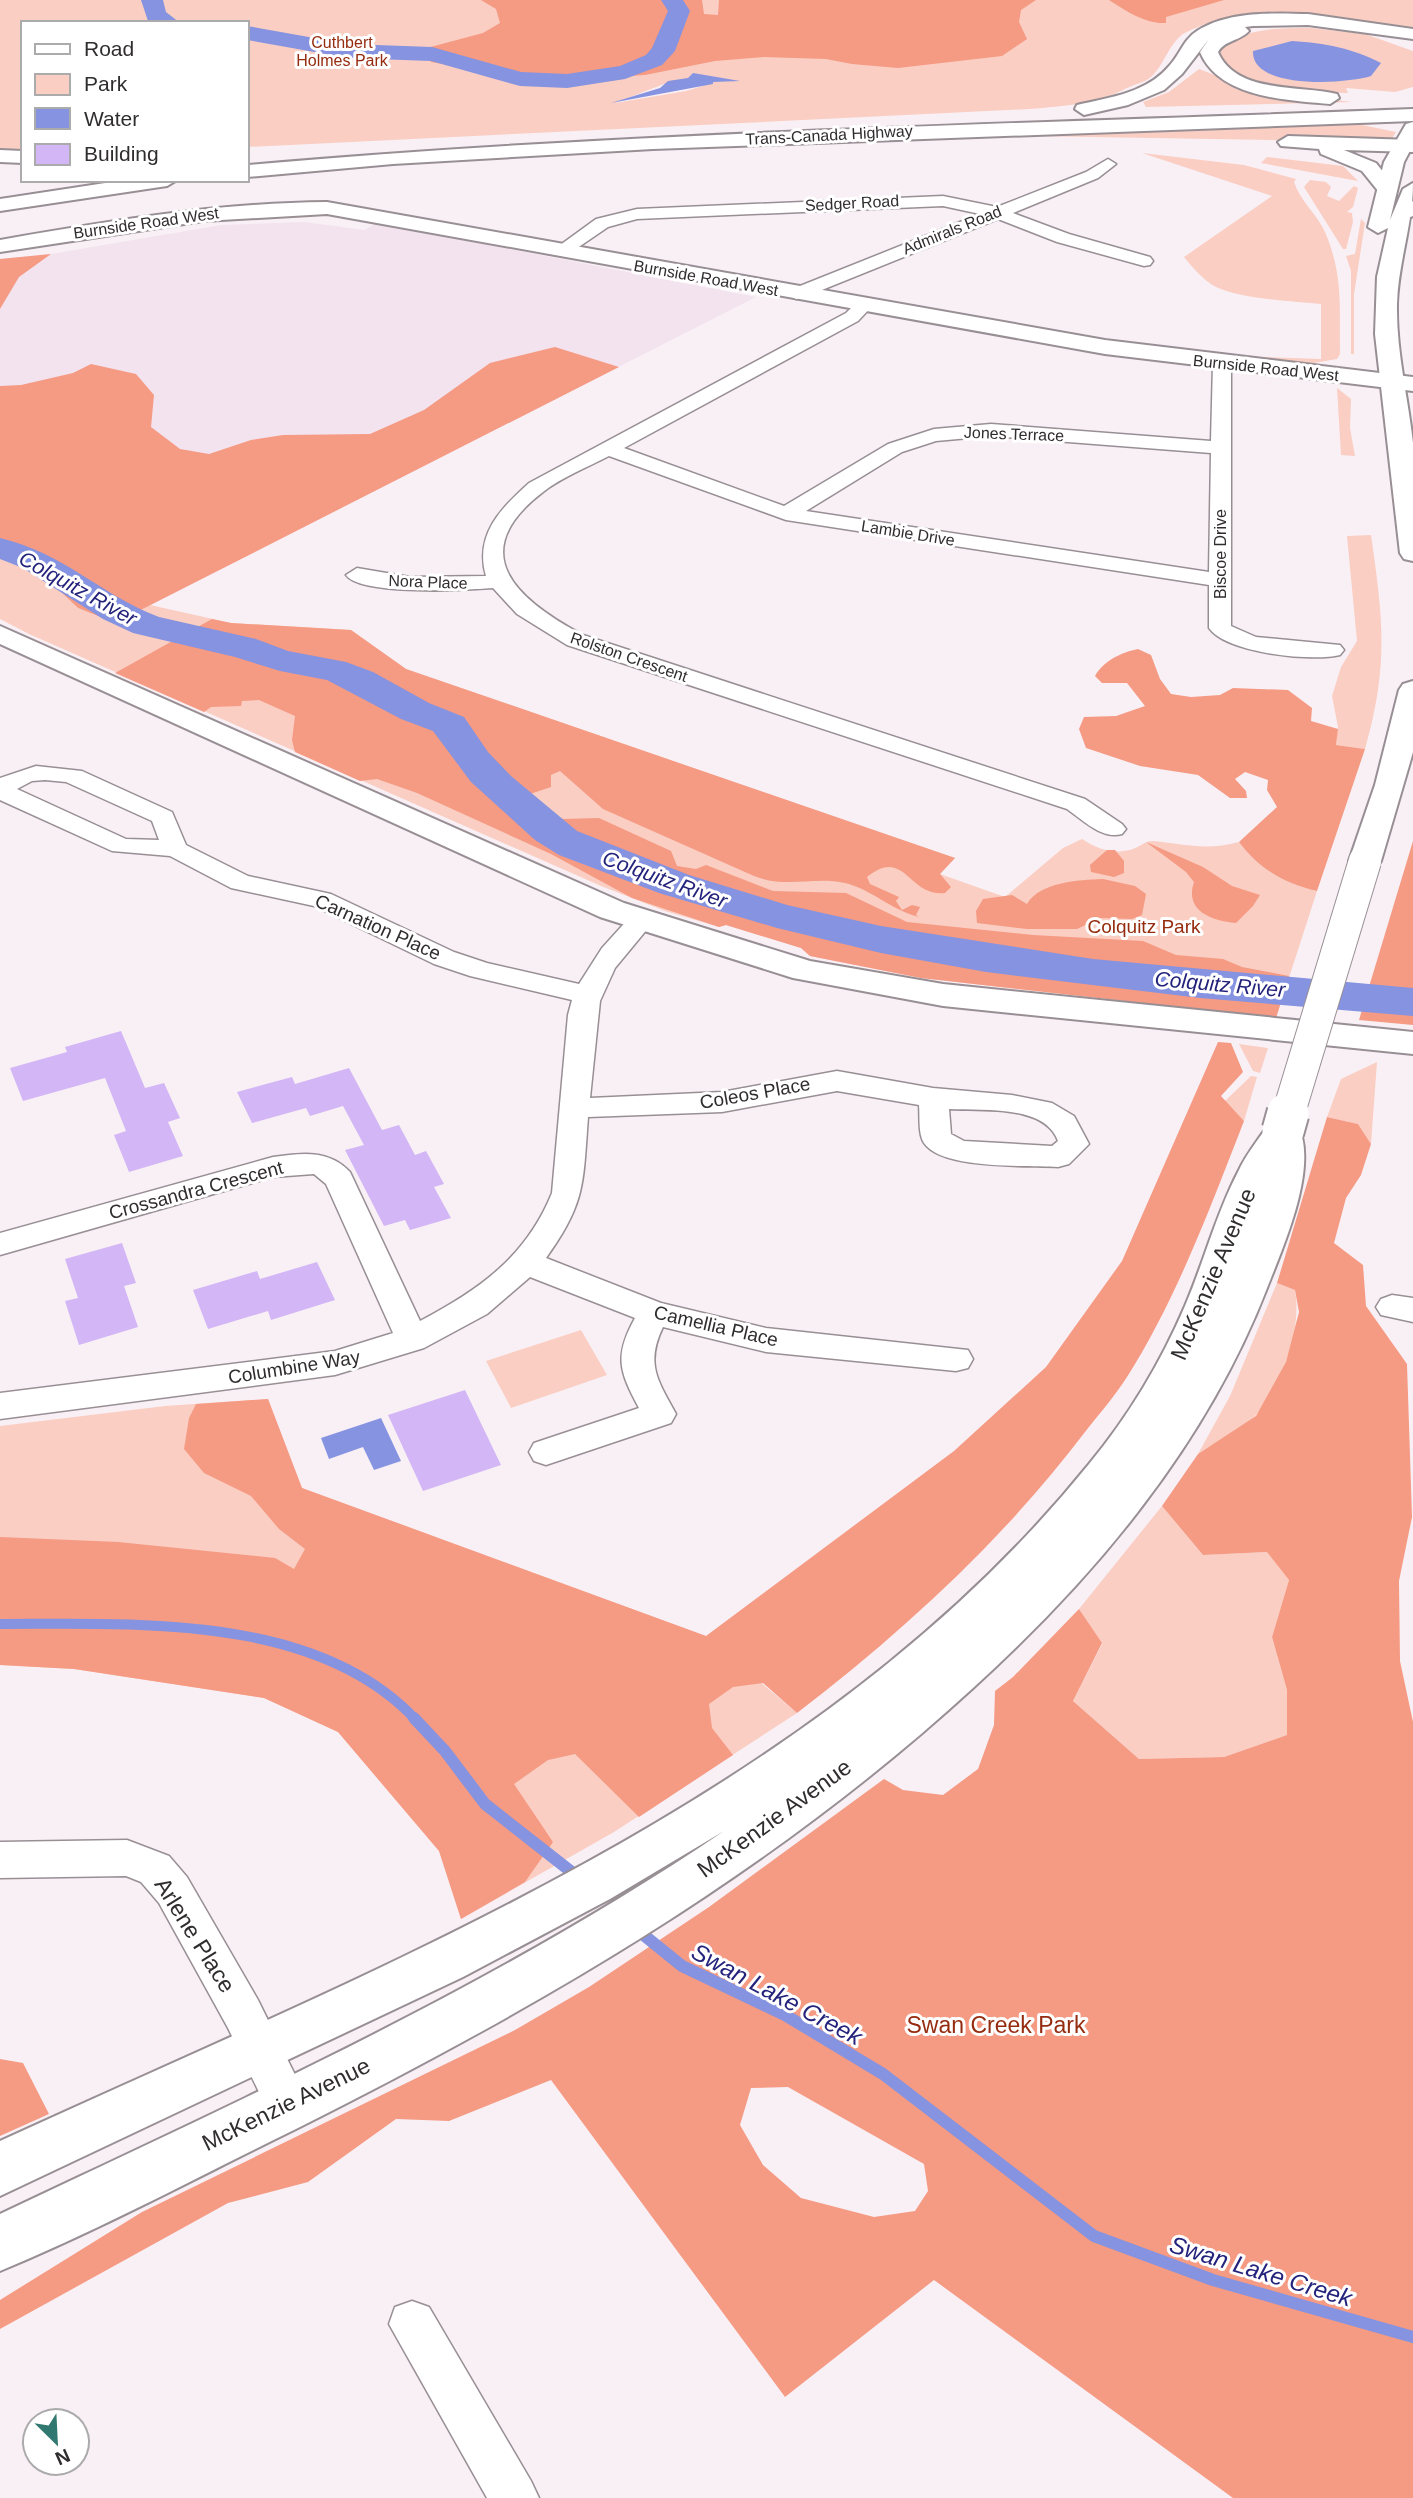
<svg xmlns="http://www.w3.org/2000/svg" width="1413" height="2498" font-family="Arial,sans-serif">
<rect width="100%" height="100%" fill="#f9f0f6"/>
<path fill="#f3e3ee" d="M304 222 365 230 376 223 756 297 115 623 43 575 0 553V259L51 254 221 225Z"/>
<g fill="#facec2" fill-rule="evenodd">
<path d="M0 0H1413V30C1348 18 1243 0 1183 34 1169 44 1164 65 1151 77 1144 83 1135 84 1127 88 1097 104 1065 106 1030 109L247 147V23H23V152L0 150ZM712 83 686 91 615 103 664 84Z"/>
<path d="M1311 28 1365 34 1413 51V87L1395 92 1346 88 1348 93C1308 92 1247 94 1220 58V50C1242 27 1281 28 1311 28Z"/>
<path d="M1199 69 1254 90 1352 102 1146 107 1143 102 1169 92Z"/>
<path d="M1398 120 1397 123 1362 125 1396 132 1391 140 1382 142 979 135Z"/>
<path d="M1142 153 1244 165 1296 179 1294 182C1300 201 1317 214 1325 232 1344 277 1339 307 1340 354L1337 359 1308 364 1233 356 1321 359V304C1293 301 1241 299 1216 287 1203 280 1193 268 1184 257L1272 196Z"/>
<path d="M1267 157 1343 166 1358 181 1261 163Z"/>
<path d="M1310 180 1326 182 1331 187 1327 196 1339 201 1354 186 1358 188 1353 207 1347 212 1352 213 1353 222 1346 249H1343L1304 187Z"/>
<path d="M1361 219 1365 223 1354 294V354H1351V271L1346 256 1355 254Z"/>
<path d="M1337 388 1351 399 1350 428 1355 456 1341 455Z"/>
<path d="M1371 535C1383 619 1389 665 1365 749L1336 745 1338 727 1332 696 1341 667 1357 641 1347 536Z"/>
<path d="M0 553 43 575 78 608 114 623 150 605 231 623 351 630 406 669 955 858 940 874 1005 897 1063 848 1082 839C1096 849 1116 855 1133 849 1141 846 1145 841 1153 841 1185 844 1206 851 1239 842 1259 869 1284 883 1317 891L1276 1018 921 978 810 956 801 948 726 925 719 927 665 911 601 886 29 634 0 619Z"/>
<path d="M1239 1044 1268 1048 1260 1073 1253 1071Z"/>
<path d="M1377 1062 1371 1144 1358 1124 1327 1117 1341 1079Z"/>
<path d="M1251 1076 1257 1077 1244 1121 1225 1101Z"/>
<path d="M1277 1283 1295 1290C1302 1330 1283 1383 1256 1415 1243 1430 1216 1442 1198 1454L1230 1396Z"/>
<path d="M581 1330 607 1375 511 1408 486 1361Z"/>
<path d="M268 1399 302 1488 706 1636 797 1713 614 1832 461 1919 439 1851 338 1732 264 1698 74 1669 0 1665V1426L165 1406Z"/>
<path d="M1162 1506 1203 1555 1268 1552 1289 1580 1272 1637 1287 1690V1735L1224 1757 1139 1759 1073 1701 1102 1644 1079 1609Z"/>
</g>
<g fill="#f59a83" fill-rule="evenodd">
<path d="M481 0H702L704 14 718 15 719 0H1036L1021 10 1019 22 1027 39 1002 56 898 68 852 64 826 59 764 57 715 61 645 75 543 81 431 62 423 49 483 33 500 23 496 9Z"/>
<path d="M1109 0H1224L1166 17V23C1145 24 1126 11 1109 0Z"/>
<path d="M51 254 19 277 0 309V259Z"/>
<path d="M555 347 619 367 115 623 78 608 43 575 0 553V386L21 385 73 373 91 364 136 374 154 395 151 427 180 449 209 454 251 440 283 435 370 434 424 410 490 363Z"/>
<path d="M212 619 231 623 351 630 406 669 955 858 940 874 951 887 945 893C908 897 905 846 867 877L870 884 899 897 896 901 902 910 912 905 920 907 916 915 919 917C891 910 871 889 845 883 813 876 787 889 754 876L603 809 560 771 551 775V787L527 795 536 806 563 819 599 818 671 851 677 866 696 869 706 865 773 891 846 893 907 922 1033 935 1143 941 1176 955 1223 959 1242 967 1289 976 1276 1018 921 978 810 956 801 948 726 925 719 927 632 898 551 854 417 793 377 779 360 781 295 752 292 740 295 716 259 700 242 701 241 706 211 707 204 712 115 673Z"/>
<path d="M1138 649 1151 655 1160 679 1171 694 1191 697 1220 695 1233 688 1288 690 1312 708 1311 721 1338 729 1336 745 1365 749 1317 891C1284 883 1259 869 1239 842L1277 807 1267 790 1268 780 1245 772 1235 779 1246 791 1247 798H1230L1198 775 1140 766 1086 748 1079 729 1084 717 1116 716 1145 706 1127 683H1102L1095 676C1103 661 1122 652 1138 649Z"/>
<path d="M1413 841V1025L1359 1020Z"/>
<path d="M1146 842 1203 867 1232 886 1260 895 1253 906 1236 923C1212 921 1184 911 1194 882L1186 872Z"/>
<path d="M1107 850H1115L1124 861V873L1114 877 1091 872 1090 865Z"/>
<path d="M1103 879 1135 886 1146 894 1142 915 1132 919 1100 918 1077 929H1027L977 923 976 911 983 899 1012 895 1027 904C1040 882 1078 880 1103 879Z"/>
<path d="M1218 1042 1231 1043 1243 1072 1221 1096 1244 1121C1210 1208 1177 1298 1127 1377 1115 1396 1099 1414 1085 1432 1003 1540 904 1631 797 1713L763 1683 733 1687 709 1704 712 1728 733 1755 639 1817 575 1754 548 1760 514 1784 553 1842 525 1882 461 1919 439 1851 338 1732 264 1698 74 1669 0 1665V1537L118 1542 275 1558 294 1569 305 1549 279 1529 251 1496 204 1473 184 1449 189 1418 196 1404 268 1399 302 1488 706 1636 954 1451 1046 1367 1122 1261Z"/>
<path d="M1327 1117 1358 1124 1371 1144 1361 1175 1346 1198 1334 1243 1363 1265 1366 1306 1407 1364 1412 1517 1399 1581 1400 1661 1413 1722V2498H1233L934 2280 785 2397 551 2080 449 2121 396 2119 308 2182 228 2203 0 2329V2300L142 2212 515 2030 589 1987 709 1907 884 1779 903 1790 943 1795 978 1769 994 1725 995 1691 1013 1677 1079 1609 1102 1643 1073 1701 1139 1759 1224 1757 1287 1735V1690L1272 1637 1289 1580 1267 1552 1203 1555 1162 1506 1198 1454 1256 1416 1286 1362 1299 1312 1295 1290 1277 1283ZM788 2087 924 2164 928 2191 915 2211 874 2217 801 2198 763 2165 740 2125 751 2088Z"/>
<path d="M0 2059 23 2063 49 2114 0 2136Z"/>
</g>
<g fill="#8593e0">
<path d="M1292 41C1326 43 1351 48 1381 63L1371 76C1346 84 1251 90 1253 51Z"/>
<path d="M693 73 740 81 713 82V84L611 103 660 88 668 81 688 78Z"/>
<path d="M381 1418 401 1461 374 1470 363 1447 329 1459 321 1438Z"/>
</g>
<g fill="none" stroke-linecap="round" stroke-linejoin="round">
<path stroke="#8593e0" stroke-width="10" d="M0 1624C133 1624 317 1613 416 1720"/>
<g stroke="#8593e0" stroke-width="12">
<path d="M414 1718 445 1751 485 1804 578 1877"/>
<path d="M635 1928 682 1966 785 2015 883 2074 1094 2236 1213 2280 1413 2337"/>
</g>
<g fill="#8593e0" fill-rule="evenodd">
<path d="M141 0H163L166 12 180 23 148 21Z"/>
<path d="M661 0H683L690 11 675 51 662 65 625 79 567 88 520 86 431 61 348 58 247 40V26L348 44 432 47 521 72 567 74 620 66 646 55 652 48 668 11Z"/>
<path d="M0 538C66 554 99 594 159 617L256 639 288 651 346 662 373 672 429 703 464 717 488 752 511 776 577 831 689 875 787 905 881 926 1093 959 1413 988V1016L1200 998 986 972 881 953 777 928 659 893 559 855 535 840 471 782 433 731 401 719 327 680 280 671 235 657 133 633 103 619 23 568 0 559Z"/>
</g>
</g>
<g fill="#d3b6f5">
<path d="M121 1031 145 1088 164 1083 180 1118 168 1122 183 1156 129 1172 114 1135 126 1131 105 1078 23 1101 10 1068 67 1052 65 1047Z"/>
<path d="M349 1068 382 1130 399 1125 415 1155 426 1151 444 1184 434 1187 451 1218 410 1230 405 1220 384 1226 345 1150 364 1145 343 1106 310 1116 306 1108 252 1123 237 1092 292 1077 295 1084Z"/>
<path d="M122 1243 136 1283 124 1286 138 1327 79 1345 65 1301 78 1298 65 1259Z"/>
<path d="M317 1262 335 1300 271 1320 268 1311 208 1329 193 1290 257 1271 260 1279Z"/>
<path d="M465 1390 501 1465 423 1491 388 1415Z"/>
</g>
<g fill="none" stroke-linecap="round" stroke-linejoin="round">
<g stroke="#988f95" stroke-width="3">
<g id="street">
<path d="M1108 159 1116 164 1098 178 1013 213 1069 234 1150 257 1153 261 1150 265 1144 266 1057 242 998 219 802 298 796 299 787 294 790 290 980 214 943 206 637 219 608 227 567 255 561 256 552 251 596 219 637 209 943 196 997 207 1086 172Z"/>
<path d="M864 300 873 305 858 321 624 448 784 506 888 444 934 429 991 424 1211 441 1213 363 1215 359H1229L1231 363V626L1256 637 1340 645 1344 650 1340 655C1312 662 1226 653 1209 628V585L786 520 609 456C588 467 562 477 543 492 462 554 519 601 583 635L1085 799 1122 824 1126 829 1122 834C1102 840 1083 820 1067 809L567 645 517 614 493 588C468 590 360 596 346 575L357 568 410 577 486 576C474 535 501 508 529 483L846 313 858 301ZM991 436 1211 453 1209 572 806 511 902 452 936 441Z"/>
<path d="M36 766 82 771 172 812 186 845 248 876 331 894 454 952 487 963 579 984 602 948 631 916H649L653 922 615 968 600 1001 590 1098 722 1092 837 1071 933 1088 1012 1095 1052 1103 1074 1116 1089 1144 1069 1164 1058 1167C1027 1165 942 1170 924 1143 918 1134 920 1116 919 1105L837 1091 722 1112 588 1117C583 1183 586 1203 546 1258L661 1303 766 1328 968 1350 973 1359 968 1368 956 1371 766 1352 663 1327C645 1364 658 1381 676 1414L671 1423 546 1465 534 1461 529 1452 534 1443 639 1408C619 1371 614 1356 635 1318L530 1277 487 1314 424 1348 335 1375 0 1419V1393L335 1351 393 1333 326 1184 314 1174 273 1177 0 1255V1233L273 1157C301 1153 329 1149 350 1172L420 1321C479 1290 526 1257 552 1193L568 1015 572 1000 470 976 434 964 314 906 231 888 170 856 112 851 0 800V778ZM45 780 66 782 152 821 159 840 126 839 17 789 32 781ZM949 1109C981 1111 1045 1104 1058 1141L1052 1146 964 1141 951 1134Z"/>
<path d="M1392 1295 1413 1298V1322L1381 1315 1376 1307 1381 1299Z"/>
<path d="M127 1840 169 1856 187 1877 258 2000 302 2089 309 2104 302 2119 287 2125 272 2119 228 2028 159 1903 141 1882 126 1876 0 1878V1842Z"/>
<path d="M412 2301 429 2307 531 2481 539 2498H487L389 2324 395 2307Z"/>
</g>
</g>
<g stroke="#988f95" stroke-width="4">
<g id="secondary">
<path d="M327 202 1105 340 1413 377V391L1105 354 327 214 204 221 0 252V240C109 221 216 203 327 202Z"/>
<path d="M0 626 624 903 810 961 943 984 1413 1032V1054L943 1006 793 978 600 917 0 644Z"/>
</g>
</g>
<g stroke="#988f95" stroke-width="4">
<g id="primary">
<path d="M1413 122V145L1404 162 1390 220 1403 189 1413 183C1413 224 1398 263 1397 304 1396 351 1408 397 1413 443 1413 482 1413 522 1413 561L1404 559 1400 553 1375 334 1377 277 1388 228 1378 233 1368 227 1384 162 1406 124Z"/>
<path d="M1413 681V752L1381 861 1376 868 1365 871 1354 868 1349 861 1375 785 1399 690 1403 684Z"/>
<path d="M1283 1119 1296 1122C1321 1163 1283 1247 1267 1288 1206 1445 1096 1576 973 1688 770 1874 541 2006 296 2129 198 2177 101 2229 0 2271V2214C247 2097 497 1985 724 1831L610 1899 463 1977 0 2196V2141C381 1966 818 1800 1089 1464 1128 1417 1161 1362 1185 1306 1204 1262 1216 1214 1238 1172 1246 1154 1259 1139 1270 1122Z"/>
</g>
</g>
<g stroke="#988f95" stroke-width="4">
<g id="highway">
<path d="M1308 14 1413 29V39L1308 25 1253 26 1245 27 1249 31C1240 41 1225 40 1218 52 1236 94 1300 85 1337 94L1339 98 1330 104C1287 100 1219 98 1200 52L1209 39 1182 74 1164 90 1128 105 1084 115 1075 109 1077 105C1111 97 1147 93 1170 65 1180 54 1184 39 1197 31 1228 11 1273 13 1308 14Z"/>
<path d="M1413 109V121L653 149 393 164 247 177V165C635 131 1024 124 1413 109Z"/>
<path d="M1288 136 1413 140V152L1344 150 1376 163 1396 188 1386 194 1379 192 1362 171 1321 154 1319 149 1281 146 1278 142Z"/>
<path d="M0 150 23 151V163L0 162Z"/>
<path d="M125 180H177L167 186 0 211V199Z"/>
<path d="M1413 201V216L1403 220 1396 218 1393 214Z"/>
</g>
</g>
<use href="#street" fill="#fff" fill-rule="evenodd"/>
<use href="#secondary" fill="#fff" fill-rule="evenodd"/>
<use href="#primary" fill="#fff" fill-rule="evenodd"/>
<use href="#highway" fill="#fff" fill-rule="evenodd"/>
<g stroke="#988f95" stroke-width="34" stroke-linecap="butt">
<path id="primary-bridge-far1" d="M1288 1115 1365 861"/>
</g>
<g stroke="#988f95" stroke-width="45" stroke-linecap="butt">
<path id="primary-bridge" d="M1283 1131 1288 1113"/>
</g>
<use href="#primary-bridge-far1" stroke="#fff" stroke-width="32"/>
<use href="#primary-bridge" stroke="#fff" stroke-width="41"/>
</g>
<g text-anchor="middle" dominant-baseline="central" stroke-width="6" stroke-linejoin="round" paint-order="stroke">
<g font-size="16" fill="#952c0f" stroke="#fff">
<text x="342" y="42">Cuthbert<tspan x="342" dy="18">Holmes Park</tspan></text>
</g>
<g font-size="16" fill="#302d2f" stroke="#fff">
<text transform="translate(829 135) rotate(-3)">Trans-Canada Highway</text>
<text transform="translate(852 203) rotate(-3)">Sedger Road</text>
<text transform="translate(146 223) rotate(-8)">Burnside Road West</text>
<text transform="translate(952 230) rotate(-22)">Admirals Road</text>
<text transform="translate(706 278) rotate(10)">Burnside Road West</text>
<text transform="translate(1266 368) rotate(6)">Burnside Road West</text>
<text transform="translate(1014 434) rotate(2)">Jones Terrace</text>
<text transform="translate(908 533) rotate(9)">Lambie Drive</text>
<text transform="translate(1220 554) rotate(-90)">Biscoe Drive</text>
<text transform="translate(428 582) rotate(2)">Nora Place</text>
<text transform="translate(629 657) rotate(19)">Rolston Crescent</text>
</g>
<g font-size="19" fill="#952c0f" stroke="#fff">
<text x="1144" y="926">Colquitz Park</text>
</g>
<g font-size="19" fill="#302d2f" stroke="#fff">
<text transform="translate(378 927) rotate(24)">Carnation Place</text>
<text transform="translate(755 1093) rotate(-10)">Coleos Place</text>
<text transform="translate(196 1190) rotate(-15)">Crossandra Crescent</text>
<text transform="translate(716 1326) rotate(13)">Camellia Place</text>
<text transform="translate(294 1367) rotate(-9)">Columbine Way</text>
</g>
<g font-size="21" font-style="italic" fill="#24237c" stroke="#fff">
<text transform="translate(78 588) rotate(29)">Colquitz River</text>
<text transform="translate(665 879) rotate(20)">Colquitz River</text>
<text transform="translate(1220 984) rotate(5)">Colquitz River</text>
</g>
<g font-size="23" fill="#302d2f" stroke="#fff">
<text transform="translate(1213 1274) rotate(-67)">McKenzie Avenue</text>
<text transform="translate(774 1818) rotate(-36)">McKenzie Avenue</text>
<text transform="translate(195 1935) rotate(58)">Arlene Place</text>
<text transform="translate(286 2104) rotate(-26)">McKenzie Avenue</text>
</g>
<g font-size="23" fill="#952c0f" stroke="#fff">
<text x="996" y="2025">Swan Creek Park</text>
</g>
<g font-size="24" font-style="italic" fill="#24237c" stroke="#fff">
<text transform="translate(777 1994) rotate(28)">Swan Lake Creek</text>
<text transform="translate(1261 2271) rotate(17)">Swan Lake Creek</text>
</g>
</g>
<rect x="21" y="21" width="228" height="161" fill="#ffffff" stroke="#acabac" stroke-width="2"/>
<rect x="35" y="44" width="35" height="10" fill="#ffffff" stroke="#acabac" stroke-width="2"/>
<text x="84" y="56" font-size="21" fill="#302d2f">Road</text>
<rect x="35" y="74" width="35" height="21" fill="#facec2" stroke="#acabac" stroke-width="2"/>
<text x="84" y="91" font-size="21" fill="#302d2f">Park</text>
<rect x="35" y="108" width="35" height="21" fill="#8593e0" stroke="#acabac" stroke-width="2"/>
<text x="84" y="126" font-size="21" fill="#302d2f">Water</text>
<rect x="35" y="144" width="35" height="21" fill="#d3b6f5" stroke="#acabac" stroke-width="2"/>
<text x="84" y="161" font-size="21" fill="#302d2f">Building</text>
<g transform="translate(56 2442) rotate(156)"><circle r="33" fill="#ffffff" stroke="#acabac" stroke-width="2"/>
<path d="M0-5L12 26L0 18L-12 26Z" fill="#317870"/>
<text y="-10" font-size="19" font-weight="bold" text-anchor="middle" fill="#302d2f">N</text>
</g>
</svg>
